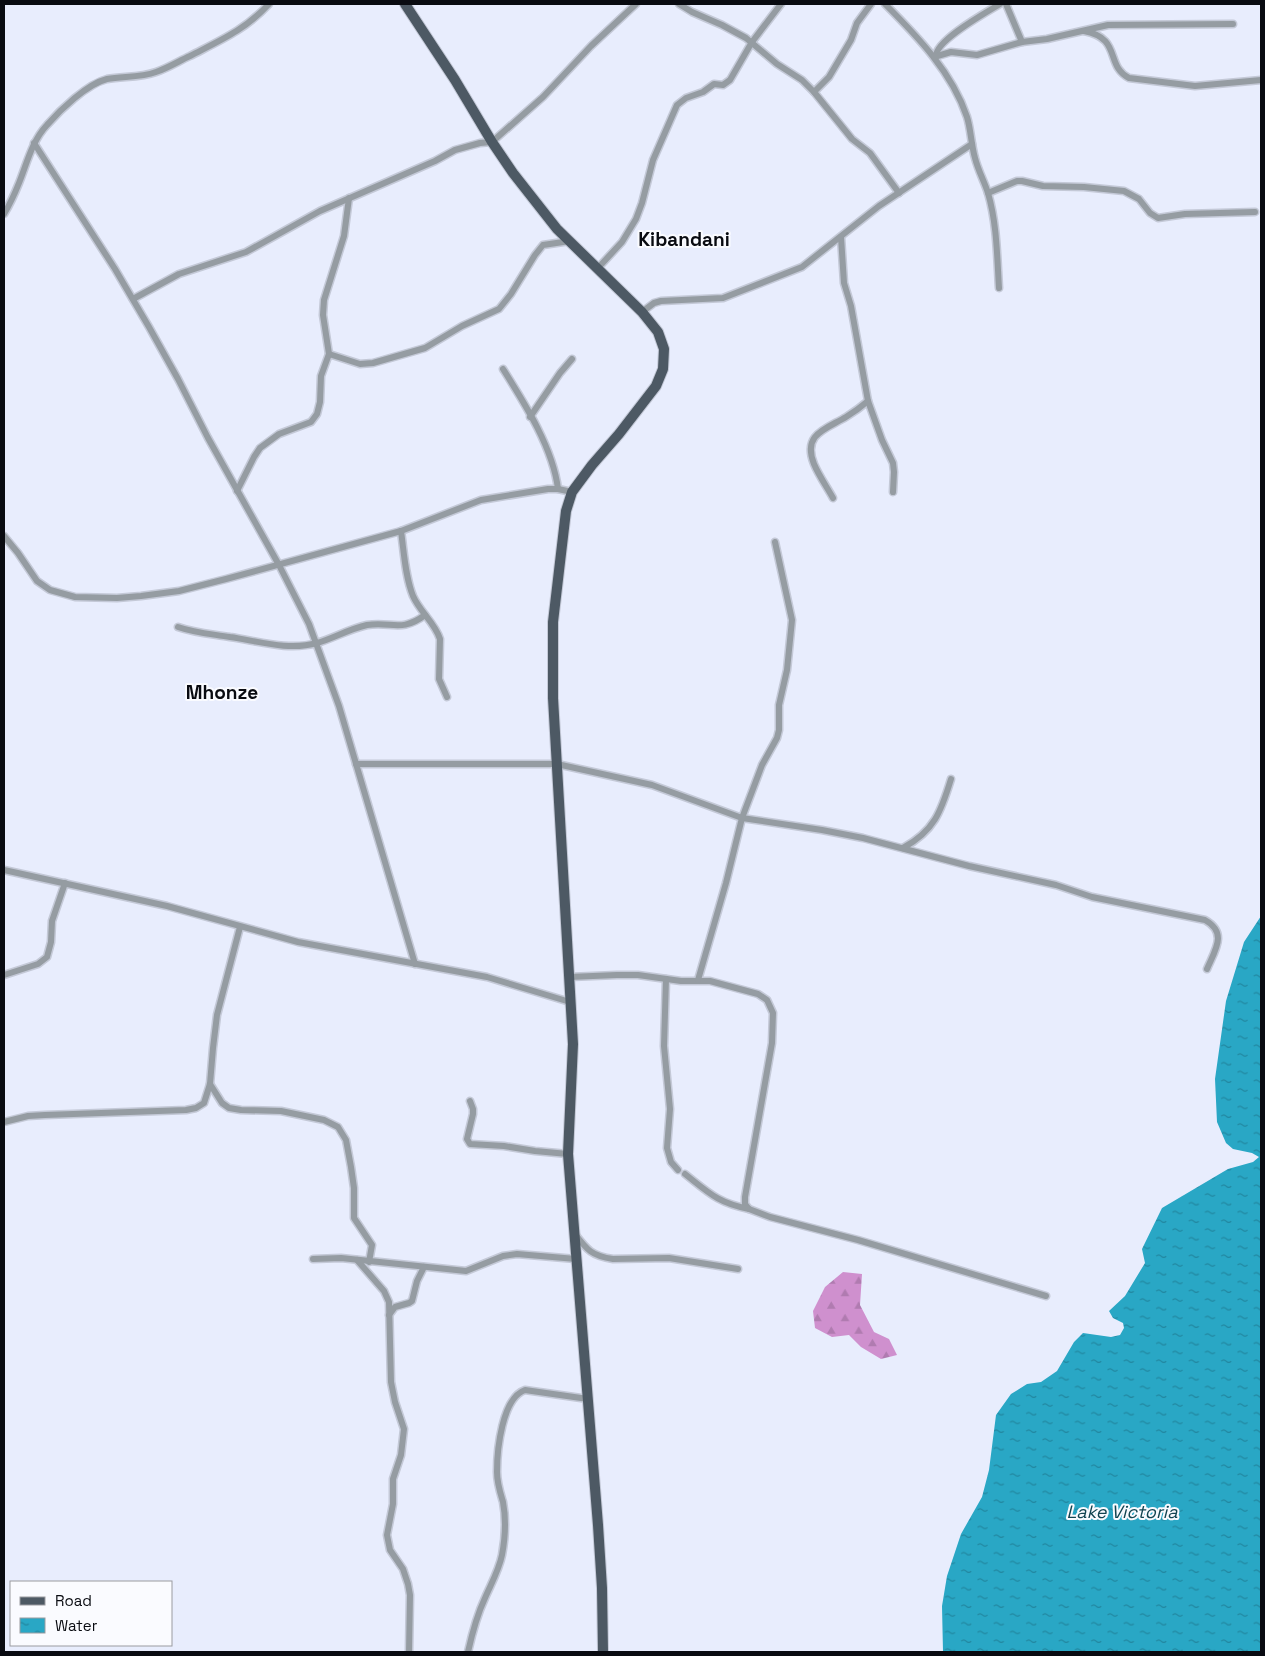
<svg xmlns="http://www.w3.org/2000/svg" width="1265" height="1656" font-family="'Space Grotesk',sans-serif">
<defs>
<pattern id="forest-firs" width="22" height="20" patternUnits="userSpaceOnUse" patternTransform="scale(1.25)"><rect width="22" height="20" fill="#cf90ce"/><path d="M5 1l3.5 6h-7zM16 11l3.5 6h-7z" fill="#b07bb0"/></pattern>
<pattern id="water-ripples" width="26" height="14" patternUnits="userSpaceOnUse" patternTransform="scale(1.25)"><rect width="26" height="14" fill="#29a7c5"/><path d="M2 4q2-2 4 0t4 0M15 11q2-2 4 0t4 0" fill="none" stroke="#21869f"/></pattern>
</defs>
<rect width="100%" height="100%" fill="#e8edfd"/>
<path fill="url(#forest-firs)" d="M843 1272 862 1274 860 1305 874 1332 889 1339 897 1355 881 1359 861 1347 849 1335 832 1337 815 1328 813 1311 825 1287Z"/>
<path fill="url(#water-ripples)" d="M1261 916V1652H943L942 1606 947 1576 961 1534 982 1497 989 1470 996 1415 1011 1394 1027 1384 1041 1382 1057 1371 1074 1342 1083 1333 1111 1337 1120 1335 1124 1328 1123 1323 1113 1318 1109 1311 1125 1296 1145 1263 1142 1249 1162 1208 1228 1169 1253 1162 1259 1157 1252 1153 1233 1149 1226 1143 1217 1122 1215 1079 1226 1001 1244 942Z"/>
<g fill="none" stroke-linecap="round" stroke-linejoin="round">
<g stroke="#c4c9d7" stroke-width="9">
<g id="street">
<path d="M679 4 692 12 722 25 746 38 777 64 802 80 814 92 852 139 870 153 899 193"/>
<path d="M885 4C917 36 952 72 967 117 971 130 971 144 975 158 978 170 984 181 988 193 997 224 997 256 999 288"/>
<path d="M1006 4 1022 42"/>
<path d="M1084 31C1122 38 1105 66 1129 78L1195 86 1261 80"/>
<path d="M936 56C936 40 987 12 1000 4"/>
<path d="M934 57 951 52 977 55 1022 42 1047 39 1108 25 1233 24"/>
<path d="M814 92 829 77 851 40 857 23 871 4"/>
<path d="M34 143 115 269 149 327 178 379 208 438 279 565 309 624 339 706 415 964"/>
<path d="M988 193 1017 181H1022L1043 186 1084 187 1124 191 1139 199 1150 213 1158 218 1185 214 1255 212"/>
<path d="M4 214C10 204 15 193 19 183 27 163 32 141 47 125 60 110 87 84 107 79 123 76 140 78 156 72 168 68 179 61 190 56 221 40 245 30 269 4"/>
<path d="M841 237 844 283 851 306 868 401 882 440 893 463 894 472 893 492"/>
<path d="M598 268 622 242 636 219 642 203 653 160 677 105 686 98 703 92 714 84 723 85 730 80 752 42 781 4"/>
<path d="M133 299 179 274 246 252 320 211 435 161 455 150 480 143 492 142 543 97 591 46 636 4"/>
<path d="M642 312 654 303 661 301 723 298 802 267 879 206 972 144"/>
<path d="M329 354 360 364 373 363 425 348 462 326 499 309 511 294 535 255 543 245 570 241"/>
<path d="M503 369C525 404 553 448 558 489"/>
<path d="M530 417 560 373 572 359"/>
<path d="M237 491 254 457 260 448 279 434 311 422 317 414 320 402 321 376 329 354 323 315 324 300 344 236 349 198"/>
<path d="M833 498C827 487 819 476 814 464 802 434 826 429 846 417 854 412 861 407 868 401"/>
<path d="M401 531C404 552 405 576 413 596 420 612 435 623 440 639L439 679 447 697"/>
<path d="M4 536 18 553 37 581 50 590 75 597 117 598 141 596 179 591 226 579 401 531 481 500 548 489H558L572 492"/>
<path d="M178 627C195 633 212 634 230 637 258 641 288 651 317 643 334 638 349 629 367 625 392 621 401 633 425 615"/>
<path d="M356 764H557L652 785 742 818 822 830 863 838 969 866 1056 885 1092 897 1205 920C1228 933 1215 950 1207 969"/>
<path d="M903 848C934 831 941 812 951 779"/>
<path d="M4 870 167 906 298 942 487 977 570 1002"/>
<path d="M4 975 38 964 47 957 51 942 52 921 65 883"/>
<path d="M569 977 617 975H638L681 981H710L758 994 767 1000 773 1013 772 1043 745 1197V1204L749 1209 770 1217 858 1240 1046 1296"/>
<path d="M666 979 664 1046 670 1109 667 1148 671 1162 678 1170"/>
<path d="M698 980 726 883 742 818 762 765 777 738 779 730V705L787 670 792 620 775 542"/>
<path d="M210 1084 222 1103 229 1108 241 1110 281 1111 324 1120 338 1127 346 1140 351 1167 354 1188V1218L372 1245 369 1262"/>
<path d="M470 1101 473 1109V1114L467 1139 470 1144 504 1146 535 1151 568 1154"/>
<path d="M4 1122 28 1116 45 1115 186 1110 196 1108 204 1103 210 1084 213 1048 217 1015 240 927"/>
<path d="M685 1174C709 1193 718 1203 749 1209"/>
<path d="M575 1234C587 1250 592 1256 613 1259L669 1258 738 1269"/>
<path d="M313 1259 341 1258 466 1271 503 1256 517 1254 576 1259"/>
<path d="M357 1260 384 1291 389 1302 391 1382 395 1402 404 1429 401 1455 393 1479V1504L387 1535 390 1550 403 1569 408 1584 410 1595 409 1652"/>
<path d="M389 1315 395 1307 409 1303 412 1301 417 1281 424 1267"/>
<path d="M468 1652C472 1634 477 1615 485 1598 491 1584 499 1570 502 1555 505 1539 506 1518 503 1502 500 1492 497 1483 497 1472 497 1450 502 1398 525 1390L588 1399"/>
</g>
</g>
<g stroke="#c4c9d7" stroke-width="12">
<path id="primary" d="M405 4 455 80 492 142 513 173 557 229 642 312 658 332 664 349 663 369 656 386 619 434 592 465 572 492 566 511 553 622V698L573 1044 568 1154 598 1525 602 1588 603 1652"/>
</g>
<use href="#street" stroke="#959ca2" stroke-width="6"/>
<use href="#primary" stroke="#4d5964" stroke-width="10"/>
</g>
<g text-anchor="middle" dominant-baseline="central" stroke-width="4" stroke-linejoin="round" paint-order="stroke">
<g font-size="18" font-style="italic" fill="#124552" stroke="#fafbff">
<text x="1122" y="1511">Lake Victoria</text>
</g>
<g font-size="19" font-weight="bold" fill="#090b11" stroke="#fafbff">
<text x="684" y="239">Kibandani</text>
<text x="222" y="692">Mhonze</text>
</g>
</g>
<rect width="1265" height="1656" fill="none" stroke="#090b11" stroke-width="10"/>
<rect x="10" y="1581" width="162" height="65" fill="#fafbff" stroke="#9a9ba0"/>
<rect x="20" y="1597" width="25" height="8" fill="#4d5964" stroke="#9a9ba0"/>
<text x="55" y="1606" font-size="15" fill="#090b11">Road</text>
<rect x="20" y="1618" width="25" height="15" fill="url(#water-ripples)" stroke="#9a9ba0"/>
<text x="55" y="1631" font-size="15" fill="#090b11">Water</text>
</svg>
